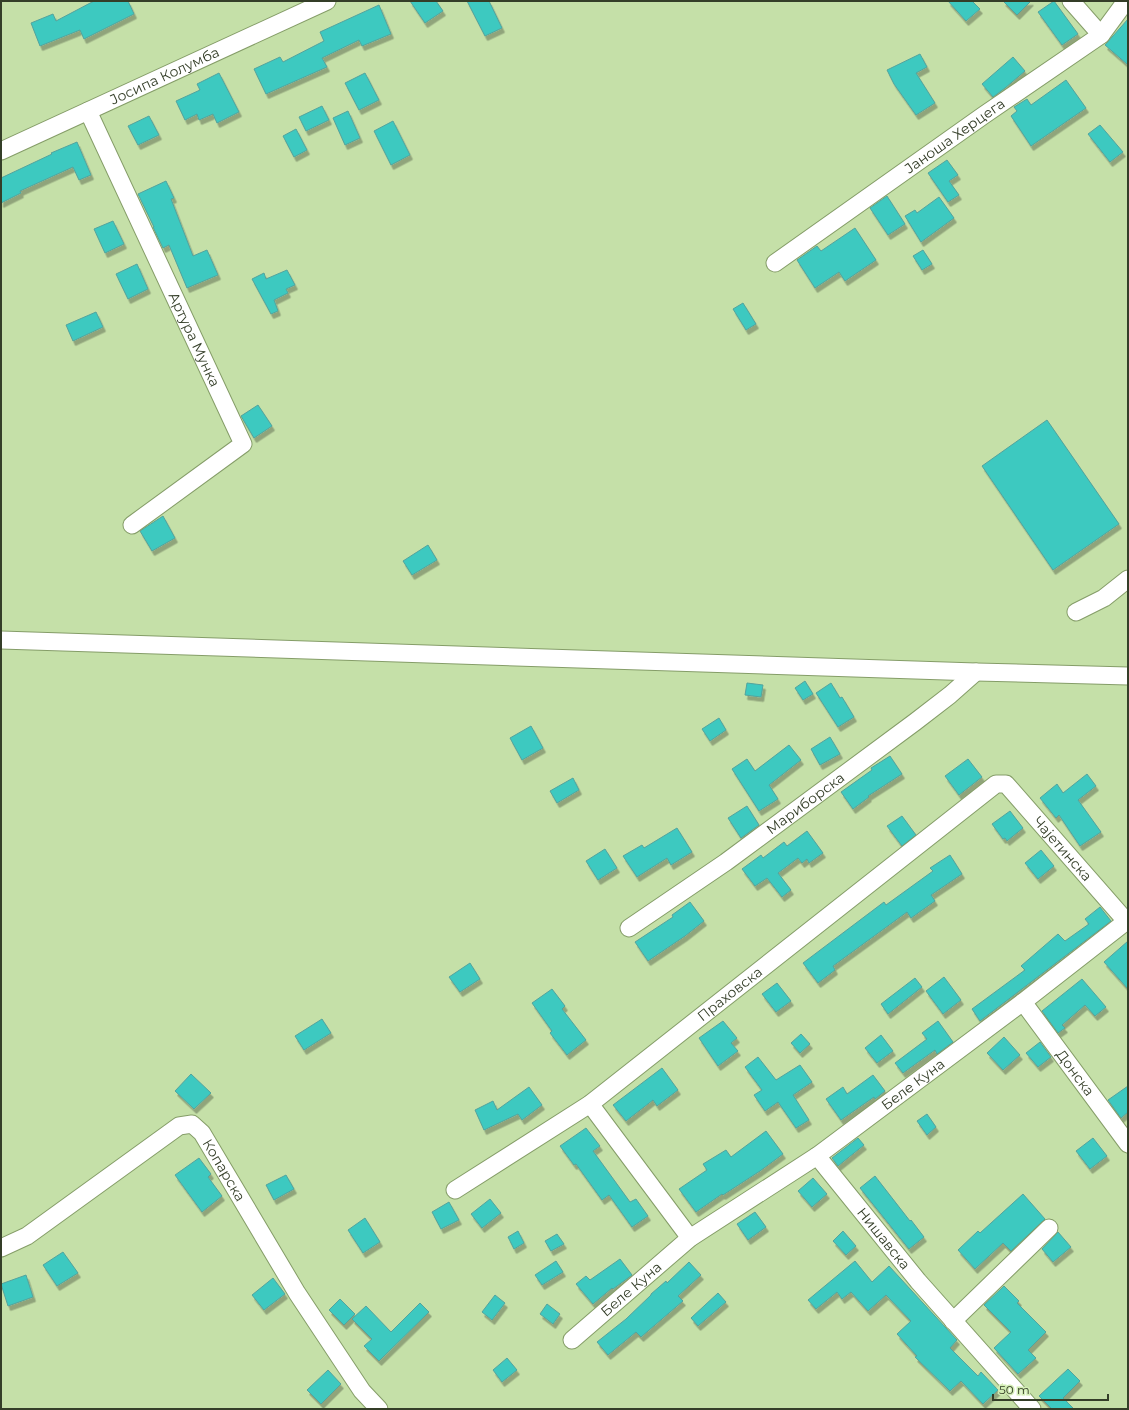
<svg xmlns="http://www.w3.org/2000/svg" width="1129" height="1410" font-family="Montserrat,sans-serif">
<defs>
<filter id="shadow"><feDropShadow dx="2.5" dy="4.5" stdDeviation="0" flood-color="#0004"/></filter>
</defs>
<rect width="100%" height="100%" fill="#c5e0a8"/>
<g fill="#3cc9c0" stroke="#53a39d" filter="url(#shadow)">
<path d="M94 1H128L134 14 84 39 80 30 40 46 31 23 53 14 56 21Z"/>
<path d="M410 1H436L443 11 425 23Z"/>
<path d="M467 1H489L502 28 485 36Z"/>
<path d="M948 1H972L980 9 966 21Z"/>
<path d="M1003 1H1031L1017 15Z"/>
<path d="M1054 1 1078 34 1062 45 1038 12Z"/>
<path d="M379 5 391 34 362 46 359 40 322 58 327 67 266 94 254 69 280 57 283 62 324 41 320 32Z"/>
<path d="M1128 19V65L1105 45Z"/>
<path d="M920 54 927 67 916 73 935 103 916 115 894 84 887 70Z"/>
<path d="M1013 57 1025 71 1005 88 993 97 982 84Z"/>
<path d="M219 73 239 112 217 123 213 114 199 120 197 114 185 120 176 101 200 90 197 84Z"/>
<path d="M365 73 379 100 359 110 345 83Z"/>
<path d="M1066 80 1086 108 1031 146 1011 116 1017 111 1014 107 1027 99 1031 105Z"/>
<path d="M322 106 329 120 306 131 299 117Z"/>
<path d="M348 111 360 138 345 145 333 118Z"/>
<path d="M149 116 159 135 138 145 128 126Z"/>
<path d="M393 121 410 155 391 165 374 131Z"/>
<path d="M1100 125 1123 152 1110 162 1088 134Z"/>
<path d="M296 129 307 150 294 157 283 136Z"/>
<path d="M77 142 91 175 79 180 73 167 20 191 21 193 1 203V178L52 154 51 153Z"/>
<path d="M947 160 958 175 949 181 959 195 948 202 928 173Z"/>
<path d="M166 181 174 198 171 199 193 256 207 250 218 275 187 288 169 245 163 248 153 227H154L138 194Z"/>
<path d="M887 196 905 224 888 235 870 208Z"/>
<path d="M939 197 954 218 921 242 905 216 915 210 917 213Z"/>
<path d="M113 221 124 244 105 253 94 229Z"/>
<path d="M855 228 876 260 845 281 839 272 815 288 797 260 817 246 821 251Z"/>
<path d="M923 250 932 264 922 270 913 256Z"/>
<path d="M137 264 148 289 128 299 116 274Z"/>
<path d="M287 270 295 285 286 289 288 293 274 300 278 311 271 314 252 279 264 273 266 279Z"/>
<path d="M743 303 756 324 746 330 733 309Z"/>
<path d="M96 312 103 327 73 341 66 325Z"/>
<path d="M258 405 272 426 254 438 241 416Z"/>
<path d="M1047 420 1119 524 1053 570 982 466Z"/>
<path d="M163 516 175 538 152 551 140 531Z"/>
<path d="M428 545 437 560 412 575 403 561Z"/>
<path d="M805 681 813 694 803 700 795 688Z"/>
<path d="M747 683 763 685 761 697 745 695Z"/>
<path d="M831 683 840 698 842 697 854 717 838 727 816 693Z"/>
<path d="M719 718 726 730 710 741 702 729Z"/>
<path d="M531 726 543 748 522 760 510 738Z"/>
<path d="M830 737 840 754 820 765 811 749Z"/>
<path d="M789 745 801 760 769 785 778 799 759 811 732 769 747 759 755 771Z"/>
<path d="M890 756 902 774 868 796 869 797 853 809 841 792 872 770 871 768Z"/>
<path d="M968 759 982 777 959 795 945 776Z"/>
<path d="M1087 774 1096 786 1078 800 1101 832 1080 846 1059 815 1056 818 1040 798 1057 784 1063 793Z"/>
<path d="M573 778 579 790 557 803 550 791Z"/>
<path d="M747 806 759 825 741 838 728 818Z"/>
<path d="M1010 811 1023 828 1007 841 1005 838 1003 839 992 824Z"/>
<path d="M902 816 916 835 902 846 887 826Z"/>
<path d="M677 828 692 852 671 865 667 858 637 877 623 856 642 845 644 848Z"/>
<path d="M807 831 823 853 809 863 807 859 802 863 798 858 778 873 791 890 782 897 767 878 755 886 742 869 761 855 763 858 784 842 787 846Z"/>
<path d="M605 849 617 868 598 880 586 861Z"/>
<path d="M1041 850 1054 866 1038 879 1025 863Z"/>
<path d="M950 855 962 874 931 895 935 901 911 918 907 912 833 966 835 970 818 983 803 963 884 902 886 905 933 871 930 868Z"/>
<path d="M690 902 704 921 685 936 648 961 635 942 673 917 672 915Z"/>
<path d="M1100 907 1111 921 980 1021 972 1009 1025 970 1021 966 1058 934 1065 941 1089 924 1085 919Z"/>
<path d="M1128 941V989L1104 962Z"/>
<path d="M470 963 480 979 460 992 449 977Z"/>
<path d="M944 977 961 1000 943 1014 926 991Z"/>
<path d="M915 978 922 987 888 1014 881 1004Z"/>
<path d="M1082 979 1106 1007 1095 1016 1085 1005 1062 1025 1065 1028 1058 1033 1042 1011Z"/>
<path d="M777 983 791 1001 776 1012 762 994Z"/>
<path d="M552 989 565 1006 562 1009 586 1040 567 1055 550 1033 552 1031 532 1003Z"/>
<path d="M322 1019 331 1033 304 1050 295 1036Z"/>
<path d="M723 1021 737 1038 731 1043 738 1051 718 1066 699 1038Z"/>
<path d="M938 1021 953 1042 937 1054 935 1050 903 1073 895 1063 927 1039 922 1033Z"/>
<path d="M801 1034 810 1044 800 1053 791 1043Z"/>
<path d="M881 1035 893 1051 877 1063 865 1048Z"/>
<path d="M1004 1037 1020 1055 1003 1070 987 1053Z"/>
<path d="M1040 1042 1051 1057 1038 1067 1026 1053Z"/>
<path d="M758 1057 776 1080 800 1065 812 1082 793 1095 809 1120 796 1128 778 1102 765 1111 754 1095 762 1090 745 1067Z"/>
<path d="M662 1068 678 1090 657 1106 653 1100 626 1121 613 1105Z"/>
<path d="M191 1074 211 1093 194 1109 175 1091Z"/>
<path d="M873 1075 885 1091 875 1099 874 1097 841 1120 826 1099 843 1087 847 1094Z"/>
<path d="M1128 1086V1112L1121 1118 1108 1100Z"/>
<path d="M529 1087 542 1105 522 1120 518 1114 484 1130 475 1110 493 1101 497 1110Z"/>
<path d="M927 1114 936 1127 927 1135 917 1121Z"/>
<path d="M586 1128 600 1146 593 1151 630 1202 636 1199 648 1216 632 1227 609 1195 602 1200 576 1164 574 1165 560 1146Z"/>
<path d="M766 1131 783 1154 760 1171 723 1195 722 1194 696 1212 679 1189 707 1170 703 1164 726 1150 731 1157Z"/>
<path d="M858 1138 864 1145 838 1166 832 1158Z"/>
<path d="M1093 1138 1107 1156 1090 1169 1076 1151Z"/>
<path d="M199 1158 211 1174 208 1177 222 1196 202 1212 175 1175Z"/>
<path d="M286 1175 294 1189 274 1200 266 1185Z"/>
<path d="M875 1176 910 1221 911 1220 924 1237 909 1249 860 1188Z"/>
<path d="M813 1178 827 1194 812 1207 798 1191Z"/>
<path d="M1023 1194 1045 1219 1011 1251 1003 1243 975 1269 958 1250 978 1231 980 1233Z"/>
<path d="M490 1199 501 1213 482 1228 471 1214Z"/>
<path d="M449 1202 459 1220 441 1229 432 1212Z"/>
<path d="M755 1212 766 1227 748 1240 737 1224Z"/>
<path d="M365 1218 380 1242 363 1253 348 1230Z"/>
<path d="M518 1231 524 1243 514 1249 508 1237Z"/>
<path d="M843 1231 856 1246 846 1255 833 1241Z"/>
<path d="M1058 1232 1071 1247 1053 1262 1042 1249Z"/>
<path d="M557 1234 564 1244 551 1251 545 1241Z"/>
<path d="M63 1252 78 1273 57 1286 43 1265Z"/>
<path d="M620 1259 632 1275 613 1289 612 1288 593 1304 576 1284 586 1276 590 1280Z"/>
<path d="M556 1261 563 1272 542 1285 535 1275Z"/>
<path d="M855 1261 872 1282 889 1266 957 1340 950 1348 978 1376 981 1372 998 1390 983 1404 961 1381 950 1391 915 1357 917 1356 897 1334 911 1321 886 1295 868 1311 851 1292 842 1299 837 1292 816 1309 808 1300Z"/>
<path d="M689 1262 701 1275 678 1296 683 1301 641 1337 636 1332 608 1355 597 1342 626 1319 651 1295V1294L666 1281 667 1283Z"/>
<path d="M26 1275 33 1297 8 1306 1 1284Z"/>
<path d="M273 1278 285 1294 264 1310 252 1295Z"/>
<path d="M1004 1286 1019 1301 1017 1303 1046 1332 1028 1350 1036 1358 1018 1374 994 1348 1011 1332 984 1305Z"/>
<path d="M718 1293 726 1302 698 1326 691 1318Z"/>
<path d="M495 1295 505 1303 492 1320 482 1312Z"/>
<path d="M340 1299 355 1314 344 1325 329 1310Z"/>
<path d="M420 1303 429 1312 379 1361 364 1346 372 1339 352 1319 366 1306 391 1332Z"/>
<path d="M547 1304 560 1314 553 1324 540 1314Z"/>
<path d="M507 1358 517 1370 502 1382 493 1370Z"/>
<path d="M1068 1369 1080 1381 1063 1398 1074 1409H1052L1039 1396Z"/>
<path d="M328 1370 341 1384 321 1404 307 1390Z"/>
</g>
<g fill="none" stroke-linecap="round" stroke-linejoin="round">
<g stroke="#859d68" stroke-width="19">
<g id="street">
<path d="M1071 1 1101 35"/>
<path id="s1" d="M88 111 243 444 132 525"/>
<path id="s2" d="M1 151 327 1"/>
<path id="s3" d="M775 263 984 115 1101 35 1126 1"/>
<path d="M1076 612 1104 598 1128 579"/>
<path d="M1 640 976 672 1128 676"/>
<path id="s4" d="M629 928 726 862 915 722 950 695 976 672"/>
<path id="s5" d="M1023 1002 1128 1144"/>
<path d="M590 1104 690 1238"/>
<path id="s6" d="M817 1156 918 1281 1032 1409"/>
<path id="s7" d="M455 1190 590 1104 996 784H1006L1126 921"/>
<path id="s8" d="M1 1248 27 1236 179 1126 192 1124 202 1133 297 1293 362 1391 379 1409"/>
<path d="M953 1321 1049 1228"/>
<path id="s9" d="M572 1340 690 1238 817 1156 1023 1002 1128 920"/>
</g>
</g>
<use href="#street" stroke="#fff" stroke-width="17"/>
</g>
<g text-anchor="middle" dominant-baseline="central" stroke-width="3.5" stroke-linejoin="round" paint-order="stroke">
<g font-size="14" fill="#343e28" stroke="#d2edb4">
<text stroke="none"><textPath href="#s2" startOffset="180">Јосипа Колумба</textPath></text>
<text stroke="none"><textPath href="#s3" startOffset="220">Јаноша Херцега</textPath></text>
<text stroke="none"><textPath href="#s1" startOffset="252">Артура Мунка</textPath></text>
<text stroke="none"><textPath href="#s4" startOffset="216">Мариборска</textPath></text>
<text stroke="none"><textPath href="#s7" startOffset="773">Чајетинска</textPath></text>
<text stroke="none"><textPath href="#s7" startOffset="338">Праховска</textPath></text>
<text stroke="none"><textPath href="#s5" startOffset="88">Донска</textPath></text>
<text stroke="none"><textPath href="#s9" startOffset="427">Беле Куна</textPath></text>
<text stroke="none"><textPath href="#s8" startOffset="286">Копарска</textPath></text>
<text stroke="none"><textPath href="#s6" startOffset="106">Нишавска</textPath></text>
<text stroke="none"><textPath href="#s9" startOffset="78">Беле Куна</textPath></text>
</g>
</g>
<rect width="1129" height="1410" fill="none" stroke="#343e28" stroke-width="4"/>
<path d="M993 1394v6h115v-6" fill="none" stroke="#343e28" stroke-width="2"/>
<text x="999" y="1394" font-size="12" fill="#343e28" stroke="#d2edb4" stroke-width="3" paint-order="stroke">50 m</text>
</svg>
